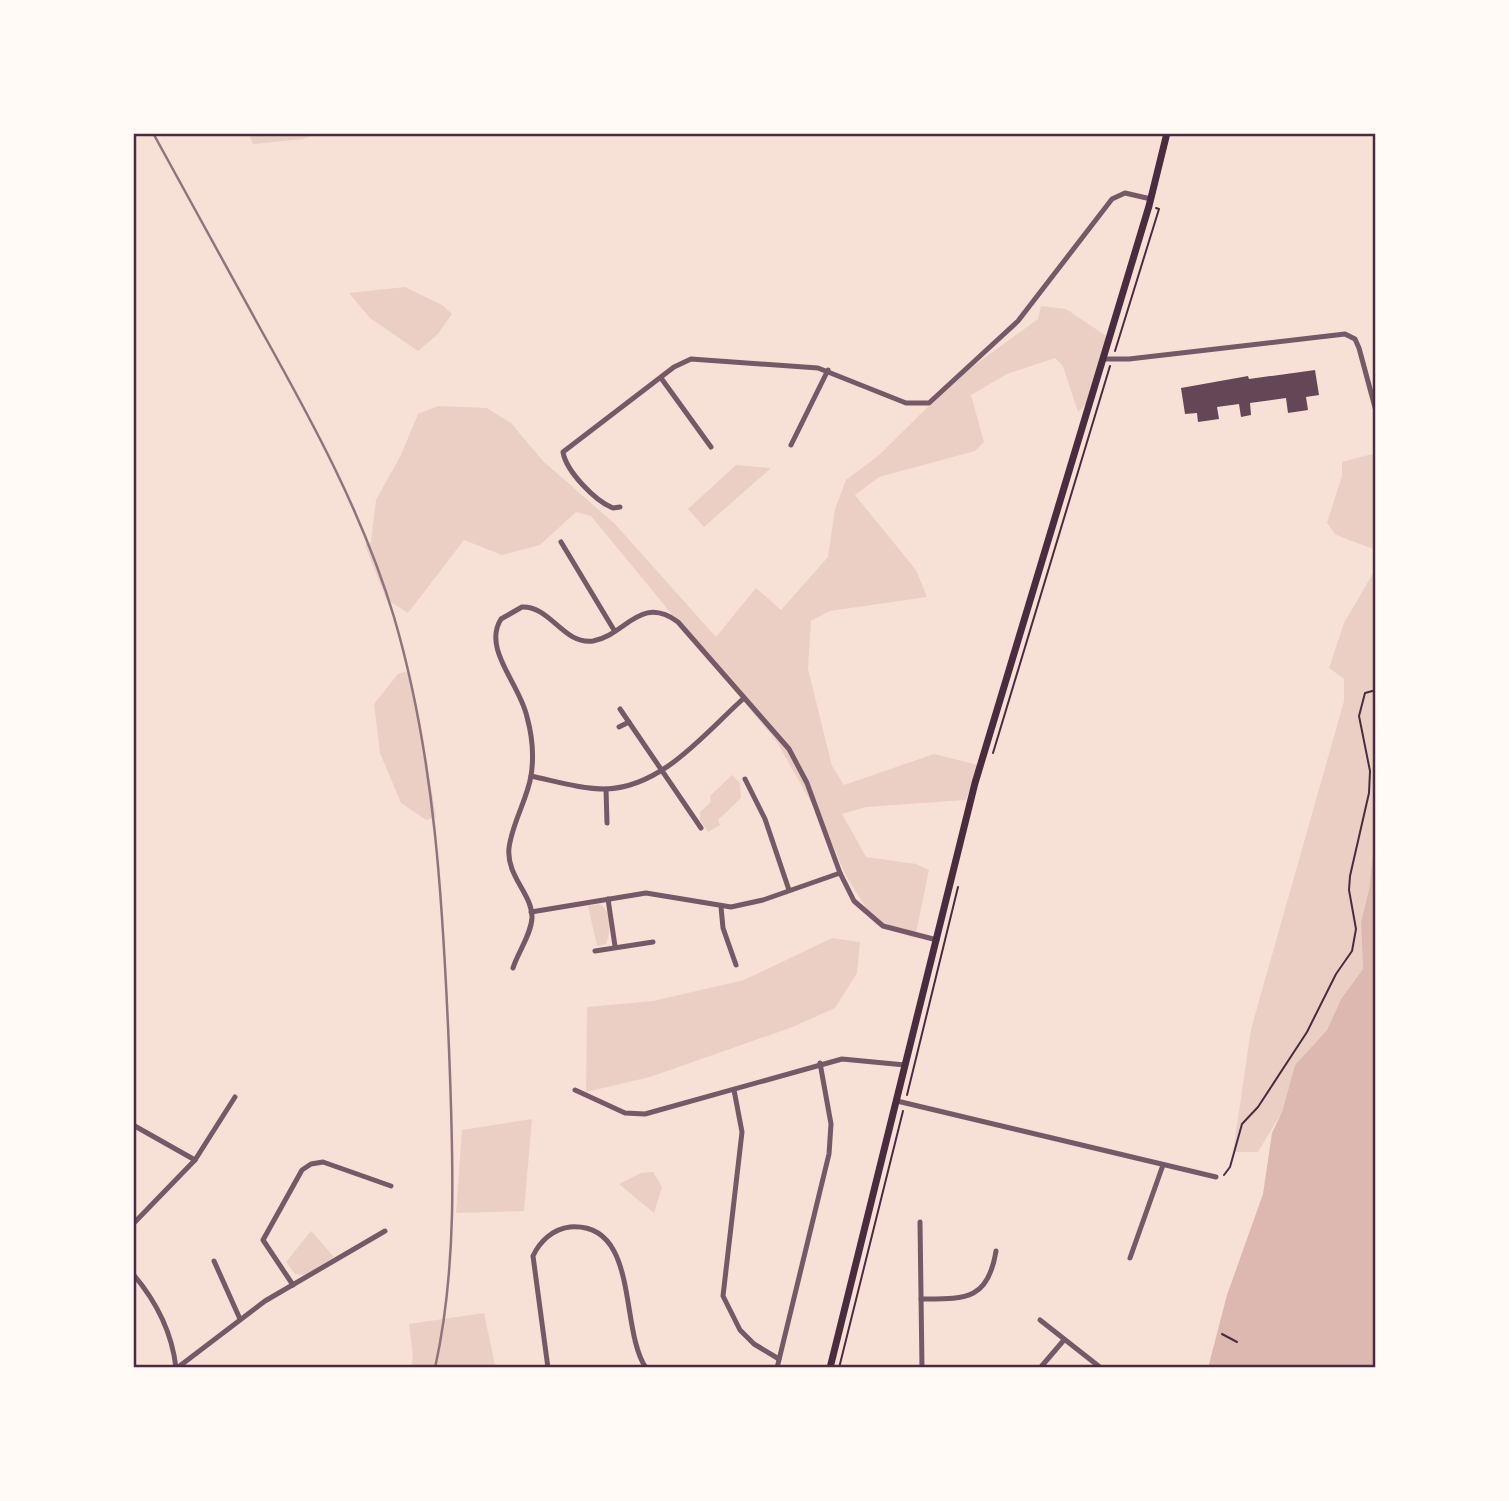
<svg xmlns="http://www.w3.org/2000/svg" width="1509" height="1501" font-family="'Golos Text',sans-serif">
<rect width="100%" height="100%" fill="#f7e1d7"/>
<g fill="#ebcfc5">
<path d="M248 133H322L303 139 253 144Z"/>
<path d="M405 287 442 305 452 314 437 335 418 351 370 318 349 293Z"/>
<path d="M1041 306 1066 309 1105 335C1107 361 1100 395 1078 412L1063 366 1055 358 1007 374 971 395 984 442 975 451 879 477 855 495 916 570 927 597 830 611 811 621 808 669 832 766 844 785 934 754 978 765 966 800 866 807 842 814 866 857 916 864 929 870 915 938 876 924 845 874 826 829 777 742 591 516 576 512 540 545 502 555 464 540 408 613 386 599 365 545 371 542 376 500 401 455 418 414 438 406 487 408 511 423 543 461 615 524 716 637 756 588 781 610 828 557 835 509 846 480 878 456 957 378 1038 319Z"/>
<path d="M1376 453V550L1336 535 1327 523 1342 476V462Z"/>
<path d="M736 465 771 468 704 527 688 509Z"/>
<path d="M1376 568V822L1369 890 1361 922 1363 969 1341 999 1327 1030 1295 1065 1282 1112 1258 1152H1233L1251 1029 1344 701V679L1329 668 1344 623Z"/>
<path d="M407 671 421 726 436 817 426 820 401 803 380 753 374 704 398 674Z"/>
<path d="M732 775 740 783 741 798 718 820 720 825 708 832 700 820V812L711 802 710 796Z"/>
<path d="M600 904C612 912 611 932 606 944L597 946 588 906Z"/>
<path d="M832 938 860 942 857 973 835 1008 790 1028 650 1077 586 1092 587 1007 653 1001 744 980Z"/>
<path d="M532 1119 524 1211 456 1213 462 1130Z"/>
<path d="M653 1172 662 1187 654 1213 619 1184 641 1173Z"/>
<path d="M311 1231 334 1257 305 1275 295 1274 286 1262Z"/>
<path d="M484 1313 495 1365 481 1368H411L413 1356 409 1324Z"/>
</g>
<path fill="#dcb8b0" d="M1376 822V1368H1208L1227 1295 1263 1194 1272 1133 1282 1112 1295 1065 1327 1030 1341 999 1363 969 1361 922 1369 890Z"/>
<path fill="#644757" d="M1315 370 1319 395 1306 397 1308 410 1288 413 1286 398 1250 403 1251 415 1241 417 1239 404 1217 407 1219 419 1198 422 1197 413 1185 414 1181 388 1248 376 1249 379Z"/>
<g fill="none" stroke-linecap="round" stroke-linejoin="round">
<g stroke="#4a2c40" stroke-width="2">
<path d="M1115 351 1159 209 1156 208"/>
<path d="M993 753 1110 366"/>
<path d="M907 1095 958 887"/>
<path d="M1224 1175 1230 1167 1242 1124 1258 1107 1307 1032 1336 974 1352 951 1356 929 1349 890 1350 876 1369 793 1370 771 1359 716 1365 693 1376 690"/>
<path d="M1222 1334 1237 1342"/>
<path d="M839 1368 903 1111"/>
</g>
<g stroke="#755966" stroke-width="5">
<path d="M1103 359H1129L1345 334 1355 339 1359 348 1376 411"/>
<path d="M661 378 711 447"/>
<path d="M791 445 828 370"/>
<path d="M620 507 613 508C595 501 566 471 563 452L674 367 691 359 818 368 906 403H929L1018 321 1112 199 1125 193 1151 199"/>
<path d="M561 542 614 630"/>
<path d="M620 709 701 828"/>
<path d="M619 727 629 722"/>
<path d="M531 776C555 781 581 789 606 789 663 787 705 733 744 698"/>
<path d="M745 779 765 819 789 890"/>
<path d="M606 789 607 823"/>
<path d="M608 899 615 946"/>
<path d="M721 907 723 928 736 965"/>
<path d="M531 912 646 893 731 907 763 900 840 873"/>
<path d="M595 951 653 942"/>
<path d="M513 968C518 952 531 935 532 918 533 895 506 876 509 848 512 823 527 800 531 776 534 757 532 735 527 717 520 684 482 649 501 619L522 607C551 606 563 645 593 641 626 635 640 594 678 622L789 749 807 783 840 873 854 901 883 926 937 940"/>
<path d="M575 1090 625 1113 645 1114 842 1059 905 1065"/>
<path d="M734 1090 742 1132 723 1296 740 1330 754 1344 779 1359"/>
<path d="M897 1101 1216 1177"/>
<path d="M133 1125 195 1160"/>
<path d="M920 1222 922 1368"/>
<path d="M133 1224 195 1160 235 1097"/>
<path d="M1130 1258 1163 1165"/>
<path d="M214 1261 240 1319"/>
<path d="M133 1274C156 1301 172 1332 176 1368"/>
<path d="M293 1285 263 1240 302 1170 311 1164 323 1162 391 1186"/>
<path d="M921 1299C965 1299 988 1301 996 1251"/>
<path d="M1040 1320 1101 1368"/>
<path d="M177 1368 265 1301 385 1231"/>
<path d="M548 1368 533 1256C540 1241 553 1229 570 1227 640 1222 619 1329 646 1368"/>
<path d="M777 1368 829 1154 831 1124 820 1063"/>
<path d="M1040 1368 1064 1340"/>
</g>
<path stroke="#4a2c40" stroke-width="7" d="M830 1368 975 783 1149 206 1167 133"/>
<path stroke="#8f747c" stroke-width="2.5" d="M153 133C189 198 224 263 260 328 312 421 363 514 394 617 435 756 443 905 449 1049 453 1154 458 1265 435 1368"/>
</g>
<rect width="1509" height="1501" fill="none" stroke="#fffaf5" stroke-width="270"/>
<rect x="135" y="135" width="1239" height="1231" fill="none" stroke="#4a2c40" stroke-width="2.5"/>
</svg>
